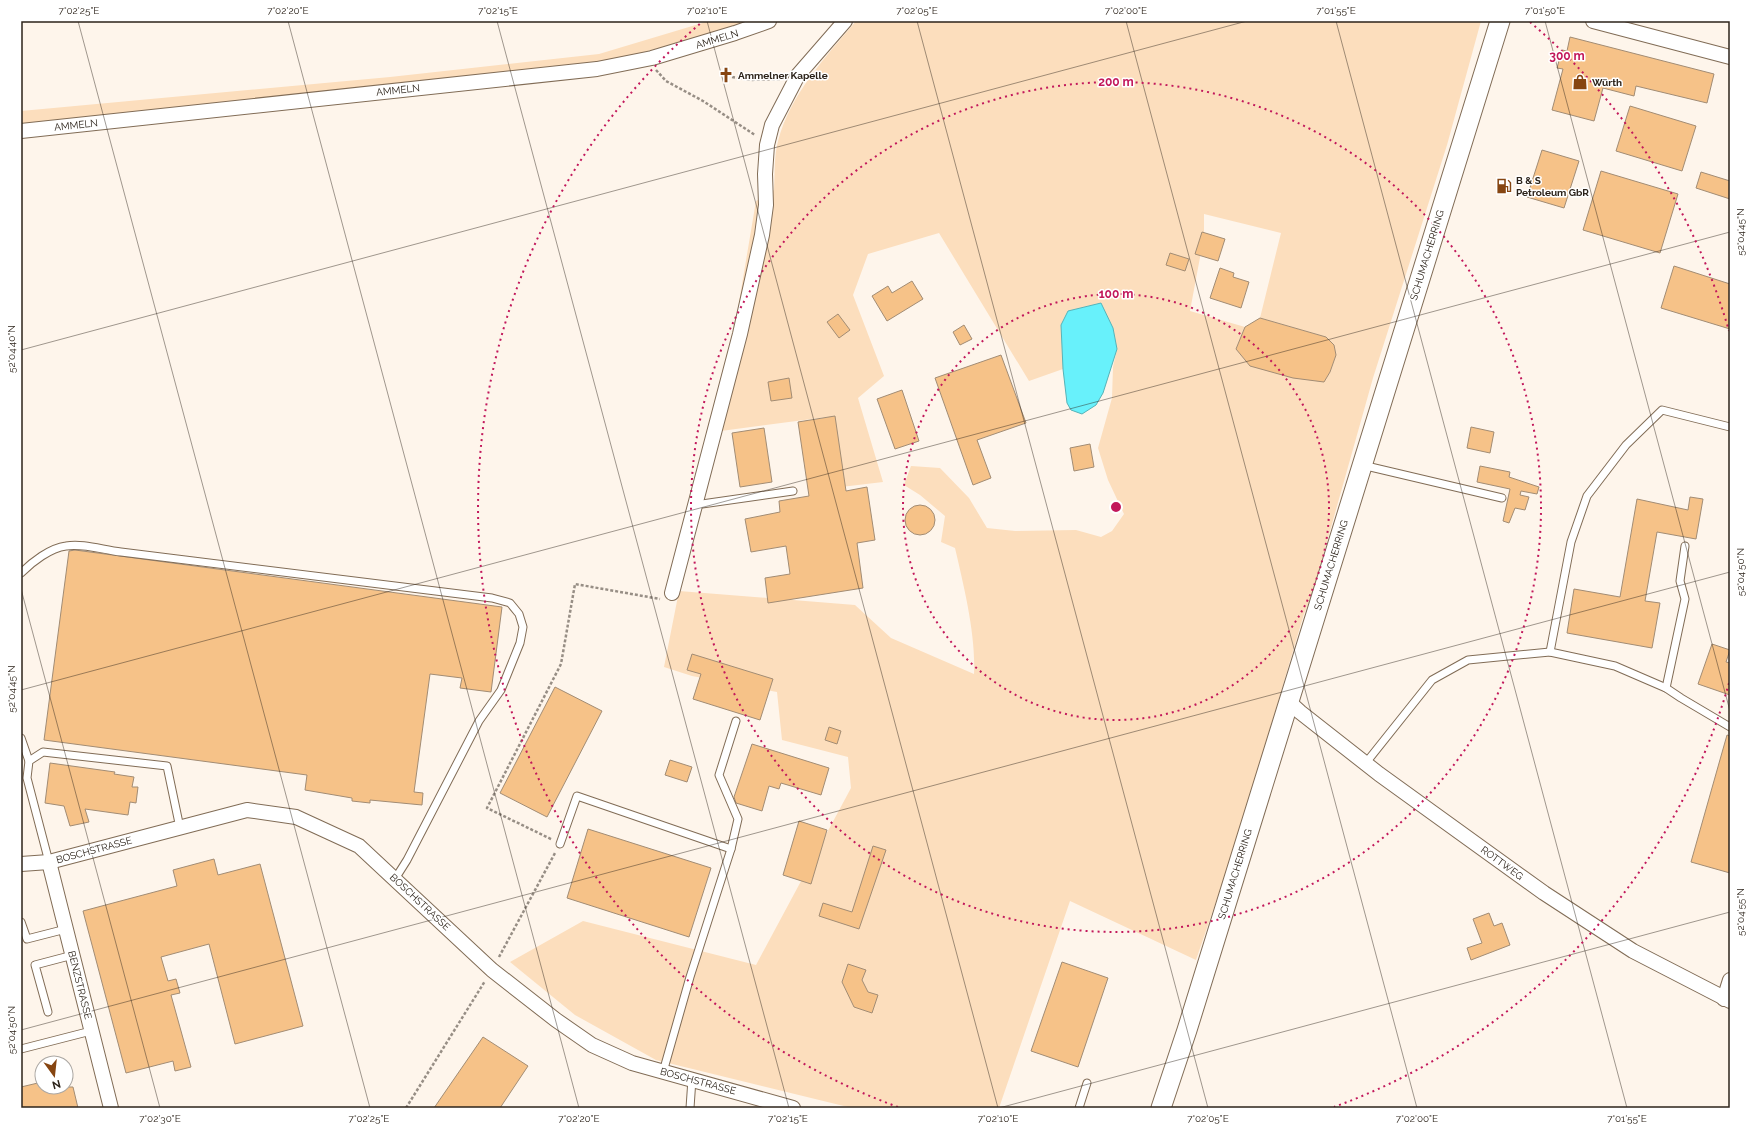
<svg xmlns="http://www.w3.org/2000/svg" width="1751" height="1129" font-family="Raleway,sans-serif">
<rect width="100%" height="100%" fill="#fef5eb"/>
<g fill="#fcdebd" fill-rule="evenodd">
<path d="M709 21H755L736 27 596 65 21 130V111L390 77 599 54Z"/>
<path d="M856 21H1481L1447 145 1373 378 1312 595 1304 614 1235 846 1196 960 1070 901 999 1108H852L656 1060 575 1015 510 962 583 921 756 965 851 788 848 757 782 740 777 692 692 676 664 667 679 591 855 605 891 638 974 674C976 635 964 587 955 548L941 542 945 516 920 495 904 485 911 466 940 468 969 498 987 528 1015 531 1076 530 1101 537 1112 531 1124 514 1108 480 1098 448 1112 398 1113 367 1117 349 1113 329 1101 303 1068 311 1061 325 1063 369 1029 381 939 233 868 254 853 295 884 376 858 398 883 482 841 487 827 417 706 433 736 320 756 201 774 190C775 173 774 156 778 141 791 93 825 58 856 21ZM1204 214 1281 233 1260 318 1326 337C1340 351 1336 356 1330 372L1250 366 1236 349 1245 327 1190 311 1204 236Z"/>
</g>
<path fill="#68f1fb" stroke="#56b3b8" d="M1101 303 1113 328 1117 349 1103 393 1096 405 1082 414 1071 410 1067 403 1063 369 1061 325 1068 311Z"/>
<g fill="#f6c288" stroke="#a28c74">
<path d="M1570 37 1714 74 1707 103 1636 86 1634 96 1603 88 1594 121 1552 110 1563 69 1557 68 1562 50 1567 51Z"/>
<path d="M1630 106 1696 126 1682 171 1616 151Z"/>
<path d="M1542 150 1579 161 1564 208 1527 197Z"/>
<path d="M1601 171 1678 194 1660 253 1583 230Z"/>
<path d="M1701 172 1730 181V199L1696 188Z"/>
<path d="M1202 232 1225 239 1218 261 1195 254Z"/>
<path d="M1170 253 1189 259 1185 271 1166 265Z"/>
<path d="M1674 266 1730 284V329L1661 308Z"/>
<path d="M1220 268 1234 273 1233 277 1249 282 1241 308 1210 298Z"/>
<path d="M912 281 923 299 887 321 872 296 888 286 892 293Z"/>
<path d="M838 314 850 330 839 338 827 322Z"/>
<path d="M1260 318 1326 337 1334 345 1336 355 1330 372 1324 382 1293 378 1250 366 1236 349 1245 327Z"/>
<path d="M964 325 972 339 960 345 953 332Z"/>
<path d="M1001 355 1026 423 977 440 991 478 973 485 935 378Z"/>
<path d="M789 378 792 398 771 401 768 382Z"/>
<path d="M902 390 919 441 895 449 877 399Z"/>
<path d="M835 416 846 491 867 487 875 540 857 543 863 588 768 603 765 578 790 574 786 546 751 552 745 519 780 512 779 501 809 496 798 422Z"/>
<path d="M1471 427 1494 432 1490 453 1467 448Z"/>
<path d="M764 428 772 482 740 487 732 433Z"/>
<path d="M1090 444 1094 467 1074 471 1070 448Z"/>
<path d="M1480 466 1510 472 1509 477 1539 487 1537 494 1521 491 1520 495 1529 497 1525 510 1515 508 1509 523 1503 521 1510 489 1477 482Z"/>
<path d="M1690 497 1703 499 1696 539 1657 532 1645 601 1660 603 1652 648 1567 633 1574 589 1620 597 1637 499 1688 510Z"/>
<circle cx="920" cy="520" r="15"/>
<path d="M75 550 502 607 491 692 460 688 462 678 430 674 414 792 423 793 422 805 370 800V803L352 801V798L305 790 307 775 44 740 69 551Z"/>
<path d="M1712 644 1730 650 1726 662 1730 663V695L1698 684Z"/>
<path d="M692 654 773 679 760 720 693 699 701 674 687 670Z"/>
<path d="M555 687 602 711 547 817 500 793Z"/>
<path d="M829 727 841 731 837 744 825 740Z"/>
<path d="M1727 735 1730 736V873L1691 862Z"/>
<path d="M752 744 829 768 821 795 781 783 779 789 769 786 762 811 736 803 734 797Z"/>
<path d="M670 760 692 767 687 782 665 775Z"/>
<path d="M50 763 115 772 114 774 134 777 132 787H138L136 803 130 802 128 815 85 809 89 822 70 826 64 806 45 803Z"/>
<path d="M799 821 827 830 811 884 783 875Z"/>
<path d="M588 829 711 868 689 937 567 898Z"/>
<path d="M873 846 886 850 859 929 819 916 823 903 852 912Z"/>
<path d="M214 859 218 875 260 864 303 1026 235 1044 209 944 161 957 168 981 176 979 180 993 171 995 191 1067 175 1071 173 1061 126 1073 83 911 177 886 173 870Z"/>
<path d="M1489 913 1494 926 1502 923 1510 945 1471 960 1467 948 1482 943 1473 919Z"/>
<path d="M1062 962 1108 978 1078 1067 1031 1051Z"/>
<path d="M848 964 866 970 862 980 868 992 878 995 872 1013 854 1007 842 982Z"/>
<path d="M483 1037 528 1066 500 1108H434Z"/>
<path d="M42 1082V1087H73L78 1108H21V1087Z"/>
</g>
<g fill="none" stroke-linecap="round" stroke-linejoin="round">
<g stroke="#816c56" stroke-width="9">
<g id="service">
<path d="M1730 427 1662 410 1626 445 1587 496 1571 542 1550 652 1615 666 1666 688 1681 698 1730 727"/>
<path d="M1362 465 1502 498"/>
<path d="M695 505 793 491"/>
<path d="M21 573C32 562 50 548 66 546 83 543 103 550 121 552L492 598 510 603 519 614 523 627 520 643 501 690 479 721 407 860 395 879"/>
<path d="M1666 688 1685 599 1680 581 1685 546"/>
<path d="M21 738 29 761"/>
<path d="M1365 764 1432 680 1468 660 1550 652"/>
<path d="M560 844 577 796 731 849"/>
<path d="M49 862 27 778 29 761 43 752 167 766 180 828"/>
<path d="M21 922 27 939 66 929"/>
<path d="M48 1012 35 965 73 955"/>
<path d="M21 1049 91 1031"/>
<path d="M663 1072 690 977 731 849 738 819 719 775 736 721"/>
<path d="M690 1108 692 1079"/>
<path d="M1079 1108 1087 1083"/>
</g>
</g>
<g stroke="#816c56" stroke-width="16">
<g id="minor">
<path d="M1593 21 1730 57"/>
<path d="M21 131 597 69 652 58 735 33 769 21"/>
<path d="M672 593 740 334 762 235 766 205 765 174 767 145 772 125 798 75 845 21"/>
<path d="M1289 702 1300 712 1379 774 1544 893 1633 951 1730 1001"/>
<path d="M49 862 111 1108"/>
<path d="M21 864 49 862 247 810 296 817 359 846 492 970 556 1020 592 1045 632 1063 793 1108"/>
<path d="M1724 999 1730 980"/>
</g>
</g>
<g stroke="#816c56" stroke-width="21">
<path id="secondary" d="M1161 1108 1187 1030 1500 21"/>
</g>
<g stroke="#978e85" stroke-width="2.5" stroke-dasharray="3 2" stroke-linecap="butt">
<path d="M656 70 666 81 703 101 755 135"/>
<path d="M732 77 751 80 781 79"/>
<path d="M551 839 487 808 561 664 575 584 660 599"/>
<path d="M499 957 555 853"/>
<path d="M406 1108 485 981"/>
</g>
<use href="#service" stroke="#fff" stroke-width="7"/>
<use href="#minor" stroke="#fff" stroke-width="14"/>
<use href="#secondary" stroke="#fff" stroke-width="19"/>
</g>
<path fill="none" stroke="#2c231a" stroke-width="1" stroke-opacity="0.45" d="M78 21 370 1108M288 21 579 1108M497 21 789 1108M707 21 998 1108M917 21 1208 1108M1126 21 1417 1108M1336 21 1627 1108M1545 21 1730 711M21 350 1247 21M21 589 160 1108M21 690 1730 232M21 1030 1730 572M999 1108 1730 912"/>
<g fill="none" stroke="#c2185b" stroke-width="2" stroke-dasharray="2 4">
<circle cx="1116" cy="507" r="213"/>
<circle cx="1116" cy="507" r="425"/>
<path d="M1729 683A638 638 0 0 1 1334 1107M898 1107A638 638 0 0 1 702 22M1530 22A638 638 0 0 1 1729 331"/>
</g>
<defs>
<g id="church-bare" transform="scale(1.2)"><path d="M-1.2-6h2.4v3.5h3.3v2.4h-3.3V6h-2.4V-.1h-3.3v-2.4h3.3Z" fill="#864511" stroke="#fff" stroke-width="2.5" paint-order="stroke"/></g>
<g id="shop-bare" transform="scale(1.2)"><path d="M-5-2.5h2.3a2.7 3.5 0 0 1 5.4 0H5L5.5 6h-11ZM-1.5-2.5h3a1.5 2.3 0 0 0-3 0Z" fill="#864511" stroke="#fff" stroke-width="2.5" paint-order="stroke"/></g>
<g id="fuel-bare" transform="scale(1.2)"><path d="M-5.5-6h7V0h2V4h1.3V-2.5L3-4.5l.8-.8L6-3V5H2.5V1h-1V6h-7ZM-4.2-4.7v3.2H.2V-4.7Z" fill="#864511" stroke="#fff" stroke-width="2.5" paint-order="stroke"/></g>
</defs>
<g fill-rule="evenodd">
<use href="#church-bare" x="726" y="75"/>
<use href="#shop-bare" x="1580" y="82"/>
<use href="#fuel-bare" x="1504" y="186"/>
</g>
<g text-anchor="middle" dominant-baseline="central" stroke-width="3" stroke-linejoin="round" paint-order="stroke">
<g font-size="10" fill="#2c231a" stroke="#fff">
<text transform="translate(717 39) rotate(-17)">AMMELN</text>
<text transform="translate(398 90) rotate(-6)">AMMELN</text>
<text transform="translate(76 125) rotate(-6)">AMMELN</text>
<text transform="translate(1427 255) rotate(-73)">SCHUMACHERRING</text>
<text transform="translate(1331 565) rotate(-73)">SCHUMACHERRING</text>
<text transform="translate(94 850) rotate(-15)">BOSCHSTRASSE</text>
<text transform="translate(1502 863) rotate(36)">ROTTWEG</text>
<text transform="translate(1235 874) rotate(-73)">SCHUMACHERRING</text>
<text transform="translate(420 902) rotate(43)">BOSCHSTRASSE</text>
<text transform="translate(80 985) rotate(76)">BENZSTRASSE</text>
<text transform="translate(698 1081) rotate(15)">BOSCHSTRASSE</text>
</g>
<g font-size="10" font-weight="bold" fill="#2c231a" stroke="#fff" text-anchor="start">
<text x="738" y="75">Ammelner Kapelle</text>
<text x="1592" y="82">Würth</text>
<text x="1516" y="180">B &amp; S<tspan x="1516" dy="12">Petroleum GbR</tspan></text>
</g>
</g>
<circle cx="1116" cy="507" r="6" fill="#c2185b" stroke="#fff" stroke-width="2"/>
<g font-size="12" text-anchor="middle" font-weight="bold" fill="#c2185b" stroke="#fff" stroke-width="3" stroke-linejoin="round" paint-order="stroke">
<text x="1567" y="60">300 m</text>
<text x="1116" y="86">200 m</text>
<text x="1116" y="298">100 m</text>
</g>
<rect width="1751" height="1129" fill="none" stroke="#ffffff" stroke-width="44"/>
<g transform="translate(54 1075) rotate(165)"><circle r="19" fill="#ffffff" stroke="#aba7a3"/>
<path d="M0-3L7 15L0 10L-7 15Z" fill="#864511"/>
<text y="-6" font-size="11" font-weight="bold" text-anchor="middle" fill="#2c231a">N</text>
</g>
<rect x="22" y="22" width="1707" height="1085" fill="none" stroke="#2c231a" stroke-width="1.5"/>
<g font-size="10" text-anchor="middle" fill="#2c231a">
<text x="79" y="14">7°02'25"E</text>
<text x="288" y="14">7°02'20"E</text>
<text x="498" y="14">7°02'15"E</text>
<text x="707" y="14">7°02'10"E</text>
<text x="917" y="14">7°02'05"E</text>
<text x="1126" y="14">7°02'00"E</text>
<text x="1336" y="14">7°01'55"E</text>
<text x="1545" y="14">7°01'50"E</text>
<text transform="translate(1740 232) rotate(-90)" y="4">52°04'45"N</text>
<text transform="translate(11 349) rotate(-90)" y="4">52°04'40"N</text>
<text transform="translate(1740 572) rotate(-90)" y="4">52°04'50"N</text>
<text transform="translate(11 689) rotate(-90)" y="4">52°04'45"N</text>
<text transform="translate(1740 912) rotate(-90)" y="4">52°04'55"N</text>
<text transform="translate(11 1030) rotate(-90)" y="4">52°04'50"N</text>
<text x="160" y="1122">7°02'30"E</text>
<text x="369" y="1122">7°02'25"E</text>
<text x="579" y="1122">7°02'20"E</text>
<text x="788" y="1122">7°02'15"E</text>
<text x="998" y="1122">7°02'10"E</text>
<text x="1208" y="1122">7°02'05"E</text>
<text x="1417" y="1122">7°02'00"E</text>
<text x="1627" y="1122">7°01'55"E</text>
</g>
</svg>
